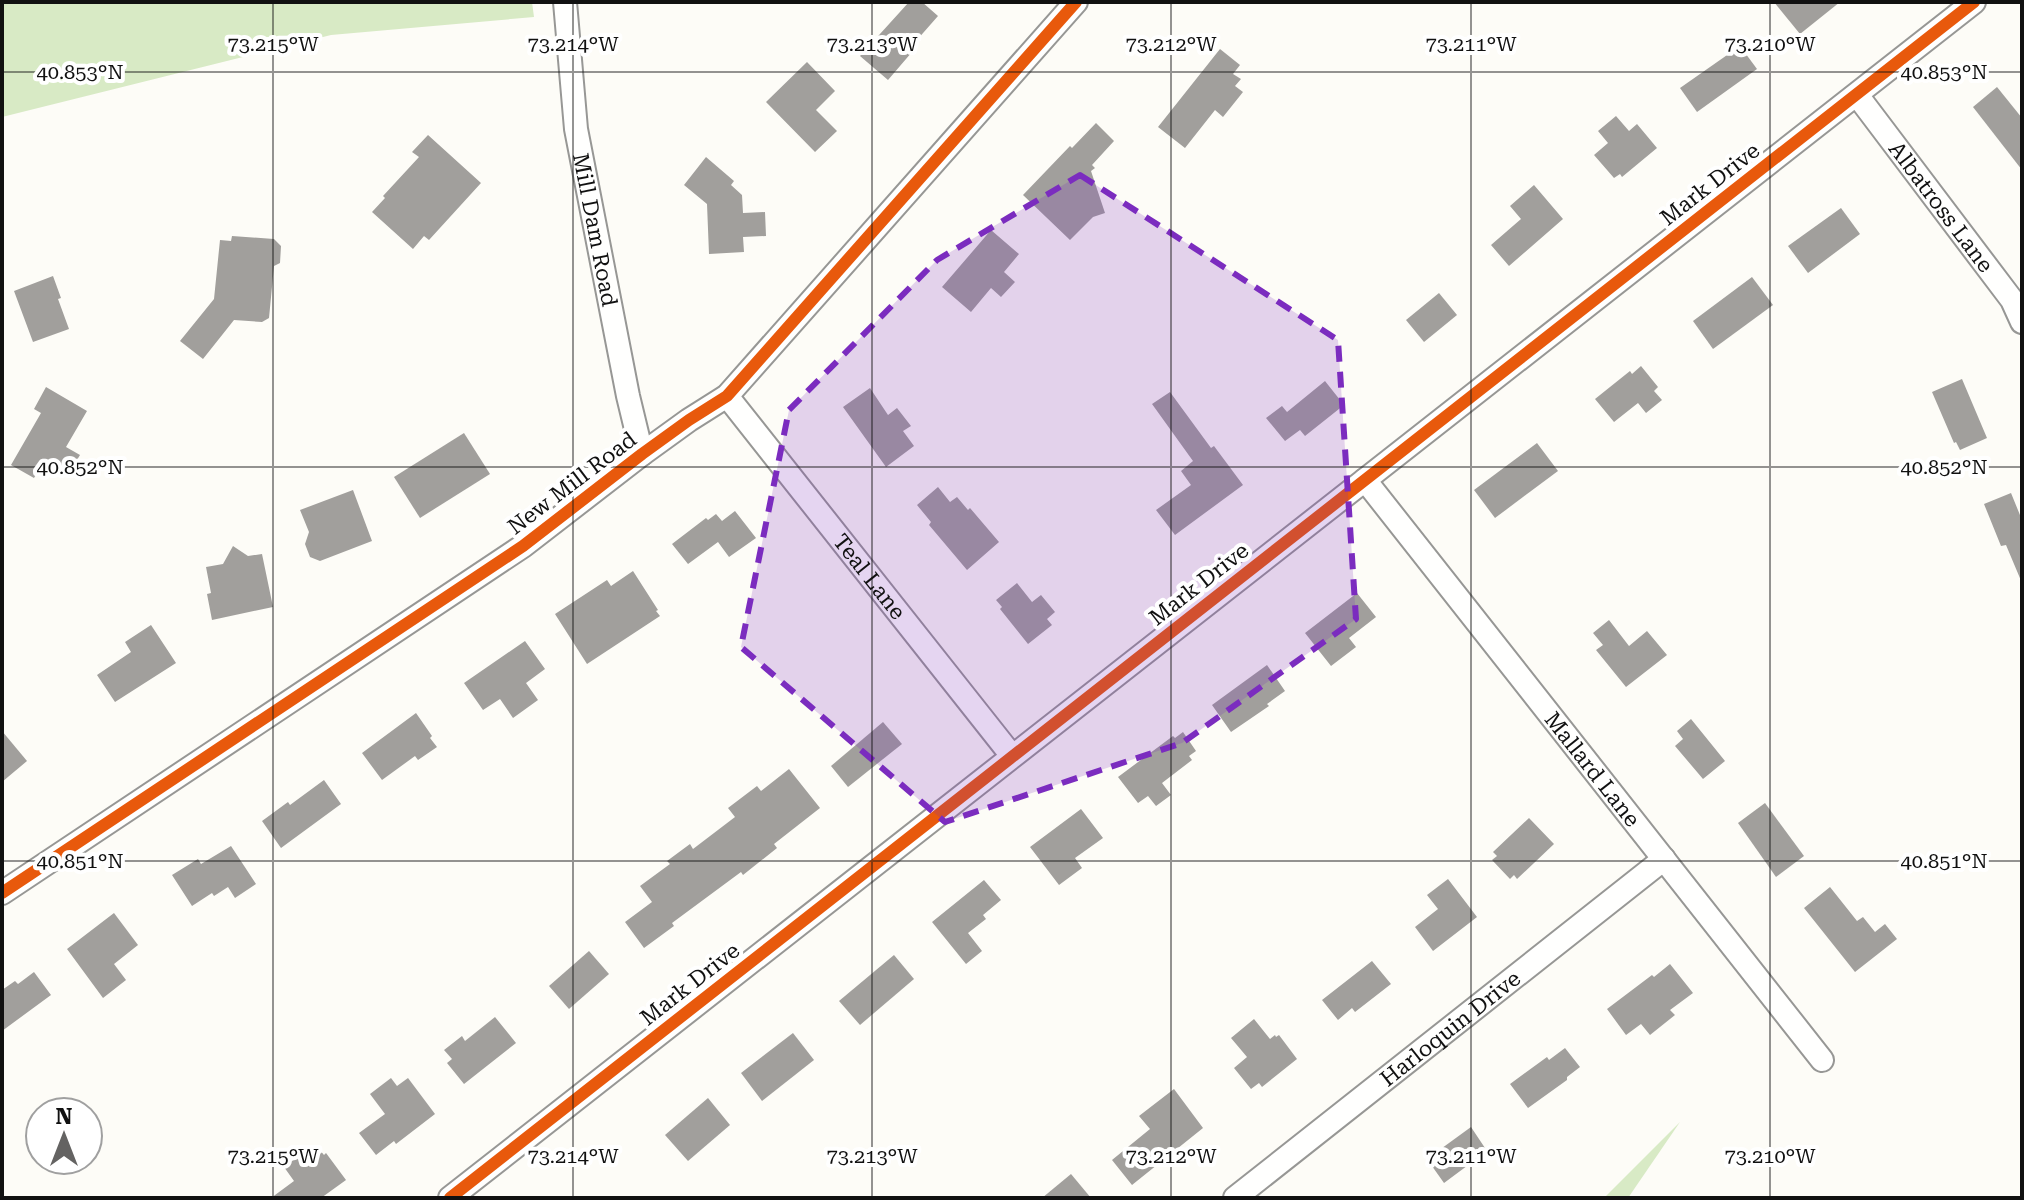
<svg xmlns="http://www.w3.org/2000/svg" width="2024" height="1200" font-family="'Roboto Serif',serif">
<rect width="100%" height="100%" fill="#fdfcf7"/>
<g fill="#d8eac5">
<path d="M2 2H532L534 17 331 35 2 117Z"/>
<path d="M1680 1122 1628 1198H1604Z"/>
</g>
<g fill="#a19f9c">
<path d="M909 2H922L938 16 909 49 912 52 888 80 860 56Z"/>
<path d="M1774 2H1840L1800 34Z"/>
<path d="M1740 46 1757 69 1697 112 1680 88Z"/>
<path d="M1220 49 1240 65 1233 74 1241 79 1235 86 1243 92 1223 117 1215 110 1185 148 1158 127Z"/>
<path d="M807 62 835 91 816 110 837 131 815 152 766 102Z"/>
<path d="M1997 87 2022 118V170L1973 107Z"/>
<path d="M1616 116 1629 131 1637 124 1657 148 1622 177 1620 174 1614 178 1594 155 1608 143 1598 131Z"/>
<path d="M1096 123 1114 141 1092 165 1095 168 1091 171 1105 213 1093 217 1070 240 1023 195 1070 146 1072 148Z"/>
<path d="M428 135 481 183 429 240 424 236 413 249 372 212 385 198 383 196 419 157 412 152Z"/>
<path d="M706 157 734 181 731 185 742 195 743 213 765 212 766 236 743 237 744 252 709 254 707 204 684 185Z"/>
<path d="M1534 185 1563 219 1509 266 1491 245 1521 219 1510 206Z"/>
<path d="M1841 208 1860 234 1808 273 1788 246Z"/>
<path d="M991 230 1019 254 1004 272 1015 282 1001 297 991 288 971 312 942 287Z"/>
<path d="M232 236 274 239 281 246 280 263 274 266 269 318 262 322 234 320 203 359 180 341 214 299 220 240 231 241Z"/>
<path d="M53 276 61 298 58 299 69 329 33 342 14 291Z"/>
<path d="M1752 277 1773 305 1713 349 1693 321Z"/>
<path d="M1439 293 1457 315 1424 342 1406 320Z"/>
<path d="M1641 366 1658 387 1654 391 1662 400 1646 413 1638 403 1614 422 1595 399 1630 371 1632 374Z"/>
<path d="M1962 379 1987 438 1960 450 1956 442 1954 443 1932 392Z"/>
<path d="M1325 381 1344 405 1305 436 1300 430 1285 441 1266 418 1282 406 1287 412Z"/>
<path d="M46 387 87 411 66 447 80 455 69 473 45 459 34 478 11 465 41 413 34 409Z"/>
<path d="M870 388 888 415 897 408 911 426 903 431 914 446 886 467 843 407Z"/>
<path d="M1170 392 1211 448 1214 446 1243 485 1175 535 1156 510 1191 485 1181 471 1193 461 1152 404Z"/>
<path d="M464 433 490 474 420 518 394 477Z"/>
<path d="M1537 443 1558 471 1495 518 1474 490Z"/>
<path d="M938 487 950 502 957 497 968 510 970 508 999 542 967 570 929 525 931 522 917 505Z"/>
<path d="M353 490 372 541 320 561 310 557 305 544 309 532 300 510Z"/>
<path d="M2011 493 2022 520V583L2006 545 2001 546 1984 504Z"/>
<path d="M735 511 756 538 729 557 718 542 688 564 672 544 706 518 708 520 716 514 722 521Z"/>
<path d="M233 546 248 556 262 554 273 607 212 620 207 594 211 593 206 567 223 564Z"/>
<path d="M633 571 658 610 656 611 660 616 587 664 555 614 607 580 611 586Z"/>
<path d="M1017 583 1032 602 1041 595 1055 612 1047 619 1052 625 1028 644 1000 609 1002 607 996 600Z"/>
<path d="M1357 593 1376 617 1349 638 1356 647 1331 666 1305 633Z"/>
<path d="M1609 620 1629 646 1647 631 1667 655 1626 687 1596 650 1603 645 1593 633Z"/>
<path d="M151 625 176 663 115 702 97 675 131 652 125 642Z"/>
<path d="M525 641 545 669 526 683 538 700 513 718 500 699 483 710 464 683Z"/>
<path d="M1267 665 1285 691 1267 704 1269 706 1231 732 1212 705Z"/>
<path d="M416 713 432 736 430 738 437 747 418 760 415 756 382 780 362 753Z"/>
<path d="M1691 719 1725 761 1703 779 1675 746 1683 739 1677 731Z"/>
<path d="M883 722 902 744 848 787 831 766Z"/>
<path d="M2 731 27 761 2 782Z"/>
<path d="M1183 732 1196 751 1189 756 1192 760 1162 783 1171 795 1156 806 1148 796 1138 803 1118 777 1173 736 1175 738Z"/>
<path d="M789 769 820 808 774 844 777 848 743 875 741 872 672 923 674 926 644 948 625 922 652 902 640 886 670 864 667 861 690 844 693 849 735 817 728 808 757 786 761 791Z"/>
<path d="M324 780 341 804 281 848 262 821 288 802 290 805Z"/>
<path d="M1765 803 1804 856 1776 877 1738 823Z"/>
<path d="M1081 809 1103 838 1075 858 1082 868 1059 885 1030 847Z"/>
<path d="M1529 818 1554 844 1517 879 1514 875 1510 879 1492 860 1497 856 1493 852Z"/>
<path d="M231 846 256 884 235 898 228 887 214 896 212 893 192 906 172 875 198 859 201 864Z"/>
<path d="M1448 879 1477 917 1433 951 1415 927 1438 909 1427 895Z"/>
<path d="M984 880 1001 900 983 915 986 919 968 933 982 951 966 964 932 922Z"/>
<path d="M1830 887 1857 921 1863 917 1875 932 1885 924 1897 939 1855 972 1804 908Z"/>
<path d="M114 913 138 945 114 964 126 980 103 998 67 949Z"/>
<path d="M589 951 609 974 569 1009 549 986Z"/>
<path d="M894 955 914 979 860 1025 839 1001Z"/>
<path d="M1372 961 1391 984 1355 1012 1352 1008 1338 1020 1322 1000Z"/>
<path d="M1670 964 1693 993 1670 1010 1675 1015 1650 1035 1641 1024 1626 1035 1607 1009 1652 975 1654 977Z"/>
<path d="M34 972 51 995 2 1031V990L15 981 18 984Z"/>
<path d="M495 1017 516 1043 464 1084 447 1063 452 1059 444 1050 462 1036 465 1041Z"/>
<path d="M1254 1019 1270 1039 1275 1035 1276 1037 1279 1035 1297 1059 1262 1087 1259 1083 1251 1089 1234 1068 1247 1057 1231 1038Z"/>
<path d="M793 1033 814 1060 762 1101 741 1073Z"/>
<path d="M1565 1048 1580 1067 1567 1077V1080L1528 1108 1510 1084 1547 1057 1549 1060Z"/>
<path d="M391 1078 397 1086 408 1078 435 1114 396 1144 394 1141 376 1155 359 1133 385 1114 370 1094Z"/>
<path d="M1174 1089 1203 1128 1132 1185 1112 1160 1150 1129 1139 1116Z"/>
<path d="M708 1098 730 1125 688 1161 665 1135Z"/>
<path d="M1471 1127 1485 1148 1477 1154 1479 1157 1444 1183 1427 1159Z"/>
<path d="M318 1148 324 1155 326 1153 346 1180 321 1198H271L294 1181 284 1167 307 1150 310 1154Z"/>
<path d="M1071 1174 1091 1198H1042Z"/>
</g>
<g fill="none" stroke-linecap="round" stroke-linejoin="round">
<g stroke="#979795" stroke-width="26">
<g id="street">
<path id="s1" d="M565 2 576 129 628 396 642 454"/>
<path id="s2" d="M1857 95 2012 300 2022 322"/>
<path id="s3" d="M727 396 1012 756"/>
<path id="s4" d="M1365 480 1822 1060"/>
<path d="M2 893 523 546 642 454 689 420 727 396 1076 2"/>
<path d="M450 1198 1974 2"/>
<path id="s5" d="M1235 1198 1664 859"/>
</g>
</g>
<use href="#street" stroke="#fffffe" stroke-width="22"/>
<g stroke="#fff" stroke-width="17">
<g id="cycleway">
<path d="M2 893 523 546 642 454 689 420 727 396 1076 2"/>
<path d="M450 1198 1974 2"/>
</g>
</g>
<use href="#cycleway" stroke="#e8590c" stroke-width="12"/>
</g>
<path fill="#7b2cbf" fill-opacity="0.2" stroke="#7b2cbf" stroke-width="6" stroke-dasharray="16 10" stroke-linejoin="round" d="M1080 175 1338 340 1356 619 1182 743 945 822 741 647 789 410 937 260Z"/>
<path fill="none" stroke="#111" stroke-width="2" stroke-opacity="0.45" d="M273 2V1198M573 2V1198M872 2V1198M1171 2V1198M1471 2V1198M1770 2V1198M2 72H2022M2 467H2022M2 861H2022"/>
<g text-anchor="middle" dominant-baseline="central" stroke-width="8" stroke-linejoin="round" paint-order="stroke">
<g font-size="22" fill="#111" stroke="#fff">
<text transform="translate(1710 184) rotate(-38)">Mark Drive</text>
<text stroke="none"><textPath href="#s2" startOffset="140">Albatross Lane</textPath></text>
<text stroke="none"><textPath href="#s1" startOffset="230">Mill Dam Road</textPath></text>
<text transform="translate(572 483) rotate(-37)">New Mill Road</text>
<text stroke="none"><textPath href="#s3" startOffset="230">Teal Lane</textPath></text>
<text transform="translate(1199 584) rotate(-38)">Mark Drive</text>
<text stroke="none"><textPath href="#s4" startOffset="368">Mallard Lane</textPath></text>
<text transform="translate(690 984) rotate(-38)">Mark Drive</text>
<text stroke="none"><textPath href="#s5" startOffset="274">Harloquin Drive</textPath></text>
</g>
</g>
<g font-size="20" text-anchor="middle" fill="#111" stroke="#fff" stroke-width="8" stroke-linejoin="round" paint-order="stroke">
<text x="273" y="51">73.215°W</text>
<text x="573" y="51">73.214°W</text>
<text x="872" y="51">73.213°W</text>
<text x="1171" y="51">73.212°W</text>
<text x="1471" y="51">73.211°W</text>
<text x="1770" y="51">73.210°W</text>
<text x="80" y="79">40.853°N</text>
<text x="1944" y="79">40.853°N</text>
<text x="80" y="474">40.852°N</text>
<text x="1944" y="474">40.852°N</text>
<text x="80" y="868">40.851°N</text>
<text x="1944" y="868">40.851°N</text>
<text x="273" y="1163">73.215°W</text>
<text x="573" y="1163">73.214°W</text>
<text x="872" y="1163">73.213°W</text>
<text x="1171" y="1163">73.212°W</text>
<text x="1471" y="1163">73.211°W</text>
<text x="1770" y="1163">73.210°W</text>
</g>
<rect width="2024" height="1200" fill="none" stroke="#111111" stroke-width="8"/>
<g transform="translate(64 1136)"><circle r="38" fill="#ffffff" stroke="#a0a0a0" stroke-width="2"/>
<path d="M0-6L14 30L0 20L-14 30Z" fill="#646362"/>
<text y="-12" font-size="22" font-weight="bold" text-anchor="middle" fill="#111111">N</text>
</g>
</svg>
